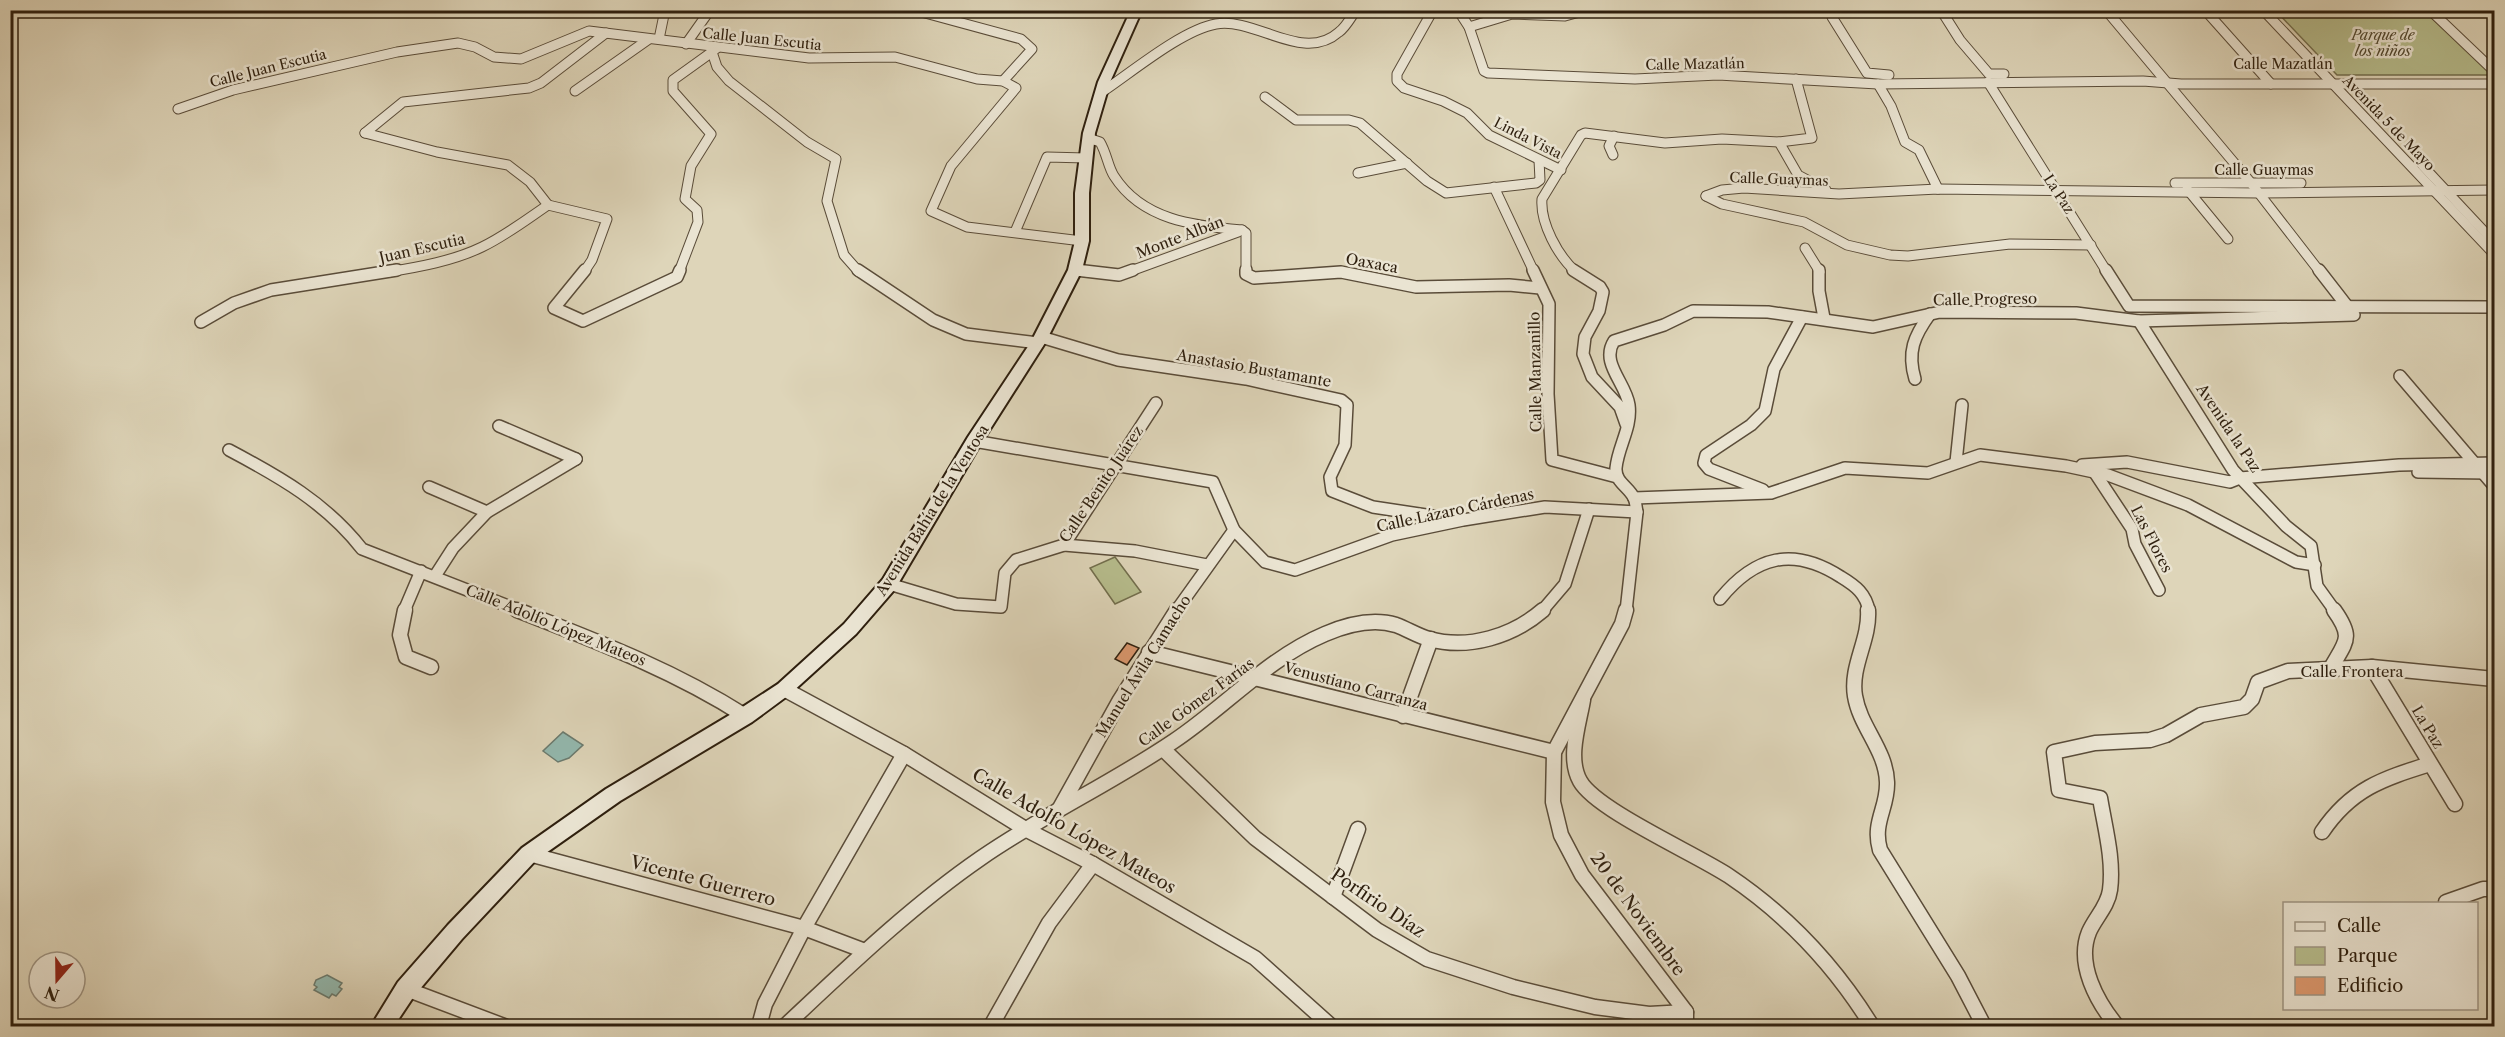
<svg xmlns="http://www.w3.org/2000/svg" width="2505" height="1037" font-family="'Libre Caslon Text',serif">
<rect width="100%" height="100%" fill="#ded5b9"/>
<filter id="stains"><feTurbulence type="fractalNoise" baseFrequency=".00333" numOctaves="4"/><feColorMatrix values="0 0 0 0 .2 0 0 0 0 .09 0 0 0 0 .02 0 0 0 .5 -.17"/></filter>
<radialGradient id="worn" r=".72"><stop offset=".6" stop-color="#630" stop-opacity="0"/><stop offset="1" stop-color="#630" stop-opacity=".3"/></radialGradient>
<g fill="#b6bc8c" stroke="#726e4d" stroke-width="1.5">
<path d="M2276 11H2424L2494 75H2337Z"/>
<path d="M1115 557 1141 592 1115 604 1090 568Z"/>
</g>
<g fill="#93b9af" stroke="#6b7b6f" stroke-width="1.5">
<path d="M563 732 583 745 569 758 558 762 543 751Z"/>
<path d="M327 975 342 983 339 987 342 989 336 996 332 994 329 998 314 990 317 987 314 985 316 980Z"/>
</g>
<path fill="#dd996f" stroke="#2e1f0e" stroke-width="1.5" d="M1127 643 1139 648 1127 665 1115 659Z"/>
<g fill="none" stroke-linecap="round" stroke-linejoin="round">
<g stroke="#5a4c39" stroke-width="11">
<g id="minor-far2">
<path d="M914 10 1021 39 1032 49 1003 81"/>
<path d="M1122 10 1135 15"/>
<path d="M1433 10 1397 74V81L1404 88 1443 101 1467 113 1489 135 1561 170"/>
<path d="M1458 10 1469 27 1484 71 1488 73 1635 79 1718 75 1878 84 2143 81 2181 84H2494"/>
<path d="M1941 10 1960 40 1989 74H2004"/>
<path d="M2106 10 2251 183 2320 272"/>
<path d="M2205 10 2271 84"/>
<path d="M2263 10 2494 254"/>
<path d="M2430 10 2494 71"/>
<path d="M1832 17 1867 73 1889 75"/>
<path d="M1469 27 1512 14 1565 16 1587 10"/>
<path d="M659 39 665 10"/>
<path d="M686 44 710 10"/>
<path d="M717 48 712 52 717 67 729 81 807 142 836 159 827 201 844 255 859 272"/>
<path d="M1796 79 1812 138 1779 142 1798 175 1826 190"/>
<path d="M1988 82 2107 272"/>
<path d="M1878 84 1891 106 1905 142 1919 150 1938 189"/>
<path d="M575 91 649 39"/>
<path d="M1102 92C1132 72 1182 30 1216 24 1256 17 1303 64 1339 32 1346 27 1351 17 1356 10"/>
<path d="M1265 97 1296 120H1349L1360 123 1427 181 1446 193 1536 183 1540 180 1539 160"/>
<path d="M178 109 233 90 397 52 458 43 475 47 494 57 521 59 589 31 809 58 895 57 977 79 1003 81 1016 88 951 166 931 211 967 227 1082 241"/>
<path d="M365 133 403 102 529 88 541 83 606 33"/>
<path d="M365 133 437 152 508 165 530 182 548 205C526 220 505 236 482 247 453 261 419 267 388 272"/>
<path d="M1088 138 1100 142C1107 154 1108 167 1114 176 1142 220 1194 226 1242 230"/>
<path d="M1613 155 1609 146 1614 136"/>
<path d="M2422 165 2494 242"/>
<path d="M1358 173 1407 163"/>
<path d="M2175 183H2301"/>
<path d="M1494 187 1534 272"/>
<path d="M2187 189 2228 239"/>
<path d="M1706 196 1722 190 1744 188 1839 194 1938 189 2259 193 2494 190"/>
<path d="M1706 196 1722 204 1804 222 1847 245 1890 255 1908 256 2010 244 2091 245"/>
<path d="M548 205 607 219 592 260 584 272"/>
<path d="M1242 230 1246 233V272"/>
<path d="M1015 232 1047 157 1086 158"/>
<path d="M1805 248 1820 272"/>
<path d="M1075 270 1089 272"/>
<path d="M679 272 698 222 697 210 685 199 691 166 711 134 673 91V80L712 52"/>
<path d="M1128 272 1238 232"/>
<path d="M1576 272C1558 256 1540 223 1542 199L1581 135 1585 133 1665 143 1722 139 1779 142"/>
</g>
</g>
<g stroke="#5a4c39" stroke-width="14">
<g id="minor-far1">
<path d="M585 270 554 308 583 321 677 277 680 270"/>
<path d="M858 270 933 320 966 334 1038 343"/>
<path d="M1076 270 1119 275 1133 270"/>
<path d="M1246 270V274L1254 278 1341 272 1416 287 1509 285 1540 288"/>
<path d="M1533 270 1549 304 1548 394 1552 460 1617 477"/>
<path d="M1573 270 1600 287 1603 292 1599 311 1585 337 1583 354 1592 377 1620 407 1626 424"/>
<path d="M1819 270V291L1824 318"/>
<path d="M2106 270 2129 306 2494 307"/>
<path d="M2139 321 2233 470 2286 526 2311 546 2317 586 2335 611"/>
<path d="M201 322 234 303 271 290 397 270"/>
<path d="M1041 337 1118 360 1246 379 1341 400 1347 405 1345 445 1330 477 1332 491 1373 507 1453 519"/>
<path d="M2400 376 2494 486"/>
<path d="M1915 379C1907 352 1914 336 1930 314"/>
<path d="M499 426 576 459"/>
<path d="M974 441 1213 482 1234 530 1265 562 1295 570 1392 535 1463 520 1545 507 1637 512"/>
<path d="M229 450C280 477 326 503 362 549L521 611"/>
<path d="M1956 462 1962 405"/>
<path d="M2082 465 2127 462 2230 482 2240 478 2399 465 2494 463"/>
<path d="M2418 472 2488 473"/>
<path d="M2095 473 2132 529 2135 544 2159 590"/>
<path d="M429 487 487 512"/>
<path d="M1763 490 1709 469 1704 463 1706 455 1751 425 1765 411 1774 369 1802 317"/>
<path d="M1634 498 1771 493 1845 468 1928 473 1980 455 2066 466 2108 475 2188 505 2296 562 2315 565"/>
<path d="M1064 545 1135 551 1207 565"/>
<path d="M435 576 453 548 487 512 576 459"/>
<path d="M889 584 956 604 1001 607 1005 573 1016 560 1064 545 1156 403"/>
<path d="M1720 599C1755 556 1793 546 1841 577 1856 586 1866 594 1869 611"/>
<path d="M404 611 421 571"/>
<path d="M1176 611 1234 530"/>
<path d="M1542 611 1565 584 1589 509"/>
<path d="M1626 611 1637 512C1636 508 1636 502 1634 498 1629 487 1615 482 1616 468 1618 446 1632 428 1629 405 1626 383 1600 363 1614 341L1664 325 1693 311 1768 312 1873 327 1940 312 2076 313 2139 321 2354 315 2319 270"/>
</g>
</g>
<g stroke="#5a4c39" stroke-width="17">
<g id="minor">
<path d="M405 610 400 635 406 657 431 667"/>
<path d="M517 610C596 641 673 670 745 716"/>
<path d="M1626 610 1622 624 1554 752 1553 802 1561 835 1582 875 1686 1012V1026"/>
<path d="M1868 610C1870 640 1850 666 1855 696 1860 727 1886 750 1887 782 1888 808 1872 822 1880 850L1958 976 1984 1026"/>
<path d="M1149 652 1554 752"/>
<path d="M2372 667 2455 804"/>
<path d="M2331 668C2346 641 2354 638 2334 610"/>
<path d="M784 689 904 754 1027 830 1093 864 1255 958 1331 1026"/>
<path d="M1583 700C1579 724 1567 758 1580 781 1596 810 1696 854 1729 876 1787 915 1835 966 1872 1026"/>
<path d="M1403 716 1431 639"/>
<path d="M1163 749 1255 838 1377 930 1427 959 1513 987 1595 1007 1649 1014 1686 1012"/>
<path d="M1060 808 1120 700 1177 610"/>
<path d="M2322 832C2351 789 2382 779 2430 764"/>
<path d="M529 854 804 928 865 951"/>
<path d="M1333 897 1358 829"/>
<path d="M2446 902 2483 889H2494"/>
<path d="M406 989 504 1026"/>
<path d="M759 1026 765 1004 804 928 904 754"/>
<path d="M785 1026C847 968 910 907 981 858 1043 815 1112 783 1174 741 1225 707 1268 658 1325 634 1346 625 1373 618 1396 625 1407 629 1418 636 1429 639 1469 650 1513 636 1543 610"/>
<path d="M991 1026 1049 923 1093 864"/>
<path d="M2117 1026C2097 1002 2076 964 2089 932 2095 918 2108 906 2110 890 2114 860 2105 828 2100 798L2059 790 2054 752 2095 743 2150 740 2166 735 2201 715 2244 707 2252 699 2258 682 2288 671 2372 667 2494 679"/>
</g>
</g>
<g stroke="#2e1f0e" stroke-width="4">
<path id="secondary" d="M1131 10H1142L1110 82 1095 133 1089 193V241L1082 270 1045 343 980 445 895 589 856 634 790 694 752 722 620 801 536 860 462 939 414 996 394 1026H371L398 982 448 925 522 848 606 789 738 710 778 684 844 624 883 579 968 437 1031 342 1068 270 1075 241V193L1083 133 1098 82Z"/>
</g>
<use href="#minor-far2" stroke="#eae4d2" stroke-width="9"/>
<use href="#minor-far1" stroke="#eae4d2" stroke-width="11"/>
<use href="#minor" stroke="#eae4d2" stroke-width="14"/>
<use href="#secondary" fill="#eae4d2" fill-rule="evenodd"/>
</g>
<g text-anchor="middle" dominant-baseline="central" stroke-width="5" stroke-linejoin="round" paint-order="stroke">
<g font-size="14" font-style="italic" fill="#50462e" stroke="#eae4d2">
<text x="2383" y="35">Parque de<tspan x="2383" dy="16">los niños</tspan></text>
</g>
<g font-size="14" fill="#2e1f0e" stroke="#eae4d2">
<text transform="translate(762 39) rotate(6)">Calle Juan Escutia</text>
<text transform="translate(1695 64) rotate(-1)">Calle Mazatlán</text>
<text x="2283" y="64">Calle Mazatlán</text>
<text transform="translate(268 68) rotate(-14)">Calle Juan Escutia</text>
<text transform="translate(2389 123) rotate(46)">Avenida 5 de Mayo</text>
<text transform="translate(1528 138) rotate(27)">Linda Vista</text>
<text x="2264" y="170">Calle Guaymas</text>
<text transform="translate(1779 179) rotate(2)">Calle Guaymas</text>
<text transform="translate(2059 194) rotate(57)">La Paz</text>
</g>
<g font-size="15" fill="#2e1f0e" stroke="#eae4d2">
<text transform="translate(1180 237) rotate(-21)">Monte Albán</text>
<text transform="translate(422 248) rotate(-13)">Juan Escutia</text>
<text transform="translate(1372 263) rotate(10)">Oaxaca</text>
<text transform="translate(1985 299) rotate(-1)">Calle Progreso</text>
<text transform="translate(1254 368) rotate(10)">Anastasio Bustamante</text>
<text transform="translate(1535 372) rotate(-91)">Calle Manzanillo</text>
<text transform="translate(2229 428) rotate(56)">Avenida la Paz</text>
<text transform="translate(1101 484) rotate(-56)">Calle Benito Juárez</text>
<text transform="translate(932 510) rotate(-58)">Avenida Bahía de la Ventosa</text>
<text transform="translate(1455 510) rotate(-12)">Calle Lázaro Cárdenas</text>
<text transform="translate(2152 539) rotate(63)">Las Flores</text>
<text transform="translate(556 625) rotate(22)">Calle Adolfo López Mateos</text>
<text transform="translate(1143 666) rotate(-58)">Manuel Ávila Camacho</text>
<text x="2352" y="671">Calle Frontera</text>
<text transform="translate(1356 686) rotate(15)">Venustiano Carranza</text>
<text transform="translate(1196 702) rotate(-36)">Calle Gómez Farías</text>
<text transform="translate(2428 727) rotate(59)">La Paz</text>
</g>
<g font-size="18" fill="#2e1f0e" stroke="#eae4d2">
<text transform="translate(1074 831) rotate(30)">Calle Adolfo López Mateos</text>
<text transform="translate(703 881) rotate(15)">Vicente Guerrero</text>
<text transform="translate(1378 903) rotate(34)">Porfirio Díaz</text>
<text transform="translate(1638 914) rotate(54)">20 de Noviembre</text>
</g>
</g>
<rect width="2505" height="1037" fill="none" stroke="#ded5b9" stroke-width="36"/>
<rect x="12" y="12" width="2481" height="1013" fill="none" stroke="#2e1f0e" stroke-width="3"/>
<rect x="18" y="18" width="2469" height="1001" fill="none" stroke="#2e1f0e" stroke-width="1.5"/>
<rect x="2283" y="902" width="195" height="108" fill="#eae4d2" stroke="#9f9584" stroke-width="1.5"/>
<rect x="2295" y="922" width="30" height="9" fill="#eae4d2" stroke="#9f9584" stroke-width="1.5"/>
<text x="2337" y="932" font-size="18" fill="#2e1f0e">Calle</text>
<rect x="2295" y="947" width="30" height="18" fill="#b6bc8c" stroke="#9f9584" stroke-width="1.5"/>
<text x="2337" y="962" font-size="18" fill="#2e1f0e">Parque</text>
<rect x="2295" y="977" width="30" height="18" fill="#dd996f" stroke="#9f9584" stroke-width="1.5"/>
<text x="2337" y="992" font-size="18" fill="#2e1f0e">Edificio</text>
<g transform="translate(57 980) rotate(200)"><circle r="28" fill="#eae4d2" stroke="#9f9584" stroke-width="1.5"/>
<path d="M0-4.5L10 22L0 15L-10 22Z" fill="#8f2418"/>
<text y="-9" font-size="16" font-weight="bold" text-anchor="middle" fill="#2e1f0e">N</text>
</g>
<rect width="100%" height="100%" filter="url(#stains)"/>
<rect width="100%" height="100%" fill="url(#worn)"/>
</svg>
